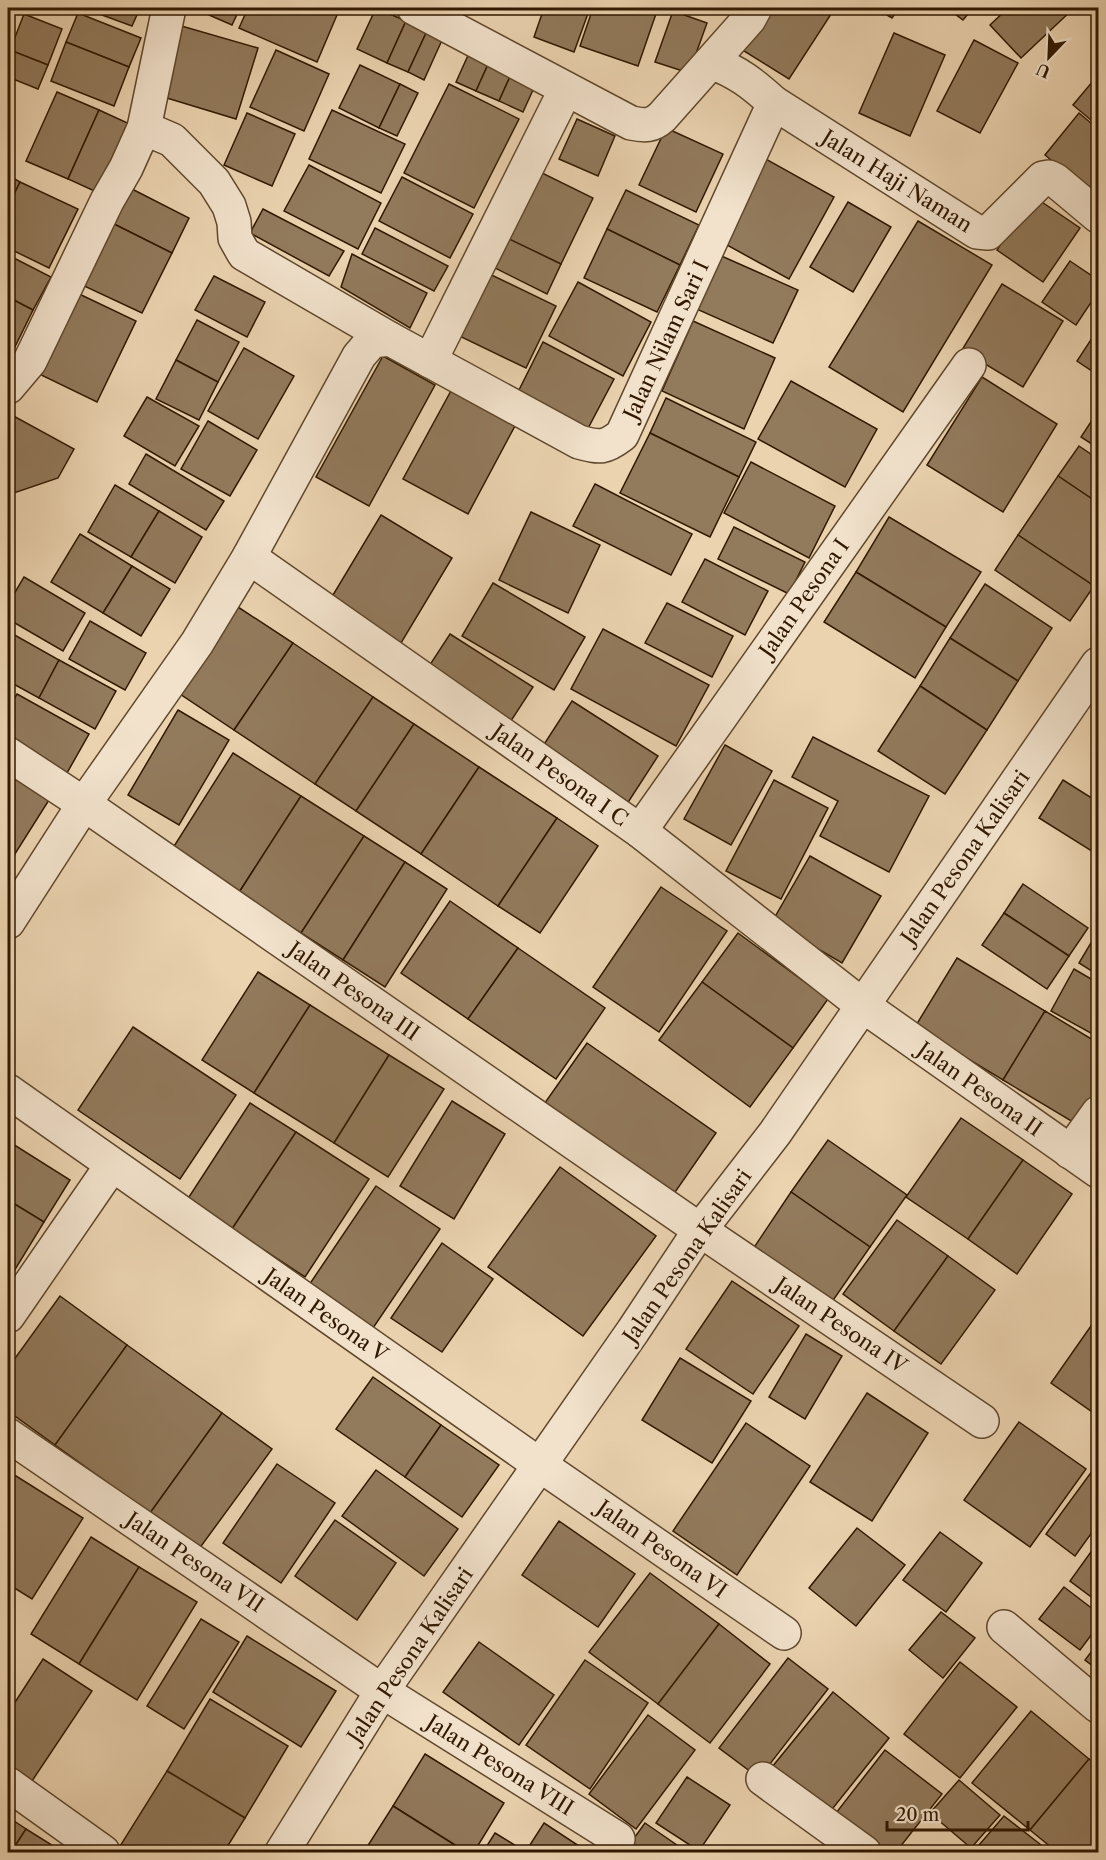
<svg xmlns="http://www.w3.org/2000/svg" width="1106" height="1860" font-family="'Libre Caslon Text',serif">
<rect width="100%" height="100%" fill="#ebd3b0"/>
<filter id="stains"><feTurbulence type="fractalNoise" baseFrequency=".00333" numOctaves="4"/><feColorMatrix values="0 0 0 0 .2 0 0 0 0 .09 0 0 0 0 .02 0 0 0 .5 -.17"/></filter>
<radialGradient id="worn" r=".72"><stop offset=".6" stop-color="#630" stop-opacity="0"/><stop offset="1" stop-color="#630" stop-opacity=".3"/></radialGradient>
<g fill="#927a5c" stroke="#311900" stroke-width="1.5">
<path d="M83 8H140L132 26Z"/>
<path d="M193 8H240L232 25Z"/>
<path d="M248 8H319L337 15 317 62 239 28Z"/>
<path d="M376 8 406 21 387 63 357 49Z"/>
<path d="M544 8H590L574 52 534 37Z"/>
<path d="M593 8H658L638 66 580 46Z"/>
<path d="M760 8H835L789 79 736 46Z"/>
<path d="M875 8H899L892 18Z"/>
<path d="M947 8H973L963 20Z"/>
<path d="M1008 8H1074L1021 58 990 25Z"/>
<path d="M673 11 707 23 689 73 655 62Z"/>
<path d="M78 13 141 38 129 67 66 42Z"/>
<path d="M24 14 62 29 48 65 10 50Z"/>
<path d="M406 21 427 31 408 72 387 63Z"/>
<path d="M178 25 258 48 236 119 157 95Z"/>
<path d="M427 31 443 38 424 80 408 72Z"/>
<path d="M894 33 945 55 910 136 859 113Z"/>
<path d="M974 40 1018 63 980 133 937 111Z"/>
<path d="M66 42 129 67 114 106 51 81Z"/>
<path d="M10 50 48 65 38 89 8 77V56Z"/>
<path d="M276 50 329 74 304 131 250 107Z"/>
<path d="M470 51 490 60 476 91 456 82Z"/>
<path d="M490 60 513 70 499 101 476 91Z"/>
<path d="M360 65 400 84 379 128 339 108Z"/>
<path d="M513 70 537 81 523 112 499 101Z"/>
<path d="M1098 75V126L1073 105Z"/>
<path d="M400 84 418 93 397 136 379 128Z"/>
<path d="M449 84 519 119 474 208 404 173Z"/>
<path d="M57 92 99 110 68 179 26 161Z"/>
<path d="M99 110 132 125 101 194 68 179Z"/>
<path d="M332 110 405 144 381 193 309 159Z"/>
<path d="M247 113 295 134 272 186 224 165Z"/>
<path d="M1079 113 1098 129V199L1045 155Z"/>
<path d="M577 119 615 136 598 176 559 159Z"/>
<path d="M666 128 723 154 696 212 639 185Z"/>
<path d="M762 157 834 197 789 279 716 239Z"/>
<path d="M309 165 381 203 358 249 284 211Z"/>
<path d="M540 172 593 198 561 264 507 238Z"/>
<path d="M8 175 20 182 8 207Z"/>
<path d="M402 177 473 214 450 258 379 221Z"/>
<path d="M20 182 78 209 49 268 8 248V207Z"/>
<path d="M130 188 189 218 172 253 112 223Z"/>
<path d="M626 190 699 225 680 265 607 229Z"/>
<path d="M1033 196 1080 228 1043 282 997 250Z"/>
<path d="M848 202 891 227 853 292 810 267Z"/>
<path d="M263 209 344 251 329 276 250 233Z"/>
<path d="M918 221 992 265 903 412 829 367Z"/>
<path d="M112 223 172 253 142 313 82 285Z"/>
<path d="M375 228 448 266 434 291 362 254Z"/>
<path d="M607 229 680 265 657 312 584 278Z"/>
<path d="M507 238 561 264 547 294 493 267Z"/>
<path d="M352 254 427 293 410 328 341 287Z"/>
<path d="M717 254 798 290 773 343 692 307Z"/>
<path d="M8 255 51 277 33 310 8 297Z"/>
<path d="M1070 261 1098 280V292L1076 325 1042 302Z"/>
<path d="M479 269 556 306 526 368 449 331Z"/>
<path d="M214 276 265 302 247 337 195 310Z"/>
<path d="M578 282 651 322 623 376 549 336Z"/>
<path d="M1002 284 1063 321 1023 387 962 350Z"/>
<path d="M75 292 136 321 97 402 37 373Z"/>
<path d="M8 297 33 310 8 361Z"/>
<path d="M197 320 239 342 218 382 176 360Z"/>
<path d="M693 321 775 358 744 429 662 391Z"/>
<path d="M1098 329V375L1077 361Z"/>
<path d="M543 342 614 379 585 434 516 396Z"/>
<path d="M244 348 294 376 258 439 208 411Z"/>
<path d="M383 356 435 385 369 506 316 477Z"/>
<path d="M176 360 218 382 199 420 156 399Z"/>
<path d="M982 377 1057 424 1003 512 927 465Z"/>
<path d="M791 381 877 429 845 487 758 439Z"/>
<path d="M452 389 516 424 468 514 403 479Z"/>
<path d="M147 397 199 426 175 466 124 436Z"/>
<path d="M666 398 756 442 739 477 650 433Z"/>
<path d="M1098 411V448L1081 437Z"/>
<path d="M8 413 74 449 58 478 8 495Z"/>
<path d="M208 421 257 450 230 496 181 469Z"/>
<path d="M650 433 739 477 710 537 620 493Z"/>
<path d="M1079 446 1098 459V503L1058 476Z"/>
<path d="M146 454 224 501 206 530 129 484Z"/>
<path d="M751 462 835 506 809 558 724 513Z"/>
<path d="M1058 476 1098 503V578L1094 586 1018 535Z"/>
<path d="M595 484 692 534 671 575 573 526Z"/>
<path d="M115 485 159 511 131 557 88 532Z"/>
<path d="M159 511 202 537 175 583 131 557Z"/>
<path d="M531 512 600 545 568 613 499 580Z"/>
<path d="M381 515 452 558 398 648 327 605Z"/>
<path d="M889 517 981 572 946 627 856 572Z"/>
<path d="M734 527 805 562 789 594 718 559Z"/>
<path d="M80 534 132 566 103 613 51 582Z"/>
<path d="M1018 535 1094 586 1070 621 995 570Z"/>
<path d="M705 559 768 591 745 635 682 602Z"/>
<path d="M132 566 170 589 141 636 103 613Z"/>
<path d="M856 572 946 627 915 678 824 622Z"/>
<path d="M24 577 85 613 63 651 8 619V604Z"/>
<path d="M493 583 585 637 554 690 462 636Z"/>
<path d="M985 584 1052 628 1018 681 950 638Z"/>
<path d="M667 603 733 636 712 677 645 643Z"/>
<path d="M238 607 293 643 234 730 180 694Z"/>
<path d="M90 621 146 653 125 690 69 659Z"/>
<path d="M603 629 709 685 676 746 571 689Z"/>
<path d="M11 633 59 660 39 698 8 681V639Z"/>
<path d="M450 634 533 687 505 730 422 677Z"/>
<path d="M950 638 1018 681 987 730 920 686Z"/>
<path d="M293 643 373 697 315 784 234 730Z"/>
<path d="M59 660 116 691 95 729 39 698Z"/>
<path d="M920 686 987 730 945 794 878 751Z"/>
<path d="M17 694 89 734 63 780 8 748V711Z"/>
<path d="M373 697 414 724 356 811 315 784Z"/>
<path d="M572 701 658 756 627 804 541 749Z"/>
<path d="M178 710 229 740 179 825 128 795Z"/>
<path d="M414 724 479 767 421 854 356 811Z"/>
<path d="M813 737 929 796 889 872 820 836 838 801 792 777Z"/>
<path d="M725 745 772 771 731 845 684 819Z"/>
<path d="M233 753 301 796 238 894 171 851Z"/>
<path d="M479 767 557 818 498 906 421 854Z"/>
<path d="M8 774 49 800 8 865Z"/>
<path d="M774 780 828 808 781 899 726 871Z"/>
<path d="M1063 780 1098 802V855L1039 818Z"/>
<path d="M301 796 364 836 301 933 238 894Z"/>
<path d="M557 818 598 846 540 933 498 906Z"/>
<path d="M364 836 405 862 343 960 301 933Z"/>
<path d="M810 856 881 896 842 963 772 922Z"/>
<path d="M405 862 447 889 385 987 343 960Z"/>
<path d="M1023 884 1088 928 1069 956 1004 913Z"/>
<path d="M661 887 727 931 659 1032 593 987Z"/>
<path d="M450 901 518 948 468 1019 401 973Z"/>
<path d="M1004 913 1069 956 1047 989 982 945Z"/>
<path d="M1098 931V975L1079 963Z"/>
<path d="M738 933 828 999 793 1048 702 982Z"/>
<path d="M518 948 605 1008 556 1079 468 1019Z"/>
<path d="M957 958 1045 1011 1003 1080 915 1027Z"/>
<path d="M1074 969 1098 983V1037L1051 1011Z"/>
<path d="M258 972 310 1005 254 1093 202 1060Z"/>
<path d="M702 982 793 1048 750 1107 659 1040Z"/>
<path d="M310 1005 389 1055 334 1143 254 1093Z"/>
<path d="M1045 1011 1098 1043V1103L1083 1128 1003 1080Z"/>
<path d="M133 1027 236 1095 180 1179 78 1110Z"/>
<path d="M587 1043 716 1133 671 1198 542 1107Z"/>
<path d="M389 1055 444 1089 388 1177 334 1143Z"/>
<path d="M452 1101 505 1134 454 1219 400 1186Z"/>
<path d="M250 1103 296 1132 232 1229 187 1200Z"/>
<path d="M961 1118 1023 1160 968 1239 906 1197Z"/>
<path d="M296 1132 369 1179 305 1277 232 1229Z"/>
<path d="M828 1140 907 1195 870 1247 791 1192Z"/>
<path d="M8 1141 70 1180 44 1222 8 1200Z"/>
<path d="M1023 1160 1072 1194 1017 1274 968 1239Z"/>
<path d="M560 1167 656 1236 583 1336 488 1267Z"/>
<path d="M376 1186 440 1229 371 1331 307 1288Z"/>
<path d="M791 1192 870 1247 827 1309 749 1255Z"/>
<path d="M8 1200 44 1222 8 1281Z"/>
<path d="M897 1220 948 1256 894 1331 843 1294Z"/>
<path d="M442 1243 493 1279 442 1352 391 1318Z"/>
<path d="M948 1256 995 1290 941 1364 894 1331Z"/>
<path d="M732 1281 799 1326 753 1394 686 1349Z"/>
<path d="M60 1296 127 1345 55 1445 8 1411V1368Z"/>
<path d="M1098 1316V1416L1051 1383Z"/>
<path d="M806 1334 842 1356 805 1419 769 1397Z"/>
<path d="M127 1345 222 1413 150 1513 55 1445Z"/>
<path d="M680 1358 751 1401 712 1463 642 1420Z"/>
<path d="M373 1377 441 1425 405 1477 336 1429Z"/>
<path d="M867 1393 928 1433 872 1521 810 1482Z"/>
<path d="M222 1413 272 1449 199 1549 150 1513Z"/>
<path d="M1019 1422 1086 1469 1030 1547 964 1500Z"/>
<path d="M746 1423 810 1466 737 1575 673 1531Z"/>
<path d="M441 1425 499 1465 462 1517 405 1477Z"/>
<path d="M1098 1463V1524L1075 1556 1046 1534Z"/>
<path d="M277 1464 335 1503 281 1583 223 1543Z"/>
<path d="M376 1470 458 1529 424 1576 342 1516Z"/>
<path d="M8 1471 83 1518 32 1599 8 1584Z"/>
<path d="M335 1520 396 1563 357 1620 295 1576Z"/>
<path d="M559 1521 635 1574 598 1627 522 1575Z"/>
<path d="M857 1528 905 1565 856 1626 809 1588Z"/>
<path d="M940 1532 982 1563 946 1612 903 1580Z"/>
<path d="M91 1537 139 1567 79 1664 31 1634Z"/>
<path d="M1098 1542V1602L1070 1581Z"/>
<path d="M139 1567 197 1602 137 1700 79 1664Z"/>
<path d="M650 1573 719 1624 658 1704 589 1652Z"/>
<path d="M1064 1587 1098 1613V1626L1080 1650 1039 1619Z"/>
<path d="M941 1612 975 1638 943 1678 909 1650Z"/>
<path d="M201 1619 239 1642 184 1729 147 1706Z"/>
<path d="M719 1624 770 1664 710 1743 658 1704Z"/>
<path d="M247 1636 336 1691 301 1747 213 1692Z"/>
<path d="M479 1642 554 1695 519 1745 443 1692Z"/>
<path d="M1098 1643V1670L1085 1660Z"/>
<path d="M788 1658 828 1689 759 1778 719 1748Z"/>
<path d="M43 1659 92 1691 32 1781 8 1765V1713Z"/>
<path d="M585 1660 648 1703 590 1789 526 1745Z"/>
<path d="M960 1662 1017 1707 960 1778 904 1734Z"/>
<path d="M833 1692 889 1738 825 1818 768 1772Z"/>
<path d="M210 1699 288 1746 245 1818 167 1771Z"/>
<path d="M1031 1711 1089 1759 1030 1830 972 1783Z"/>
<path d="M648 1715 695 1750 636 1829 589 1794Z"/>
<path d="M885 1750 942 1794 896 1852H886L836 1813Z"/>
<path d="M425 1754 504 1803 474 1852H466L393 1806Z"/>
<path d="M1089 1759 1098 1766V1852H1057L1030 1830Z"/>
<path d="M167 1771 245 1818 224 1852 117 1851Z"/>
<path d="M687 1777 730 1805 699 1851 656 1823Z"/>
<path d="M959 1780 1000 1815 971 1848 930 1813Z"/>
<path d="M393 1806 466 1852H375L367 1847Z"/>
<path d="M1004 1816 1050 1852H973Z"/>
<path d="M8 1817 26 1829 11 1852H8Z"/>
<path d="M544 1823 579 1846 575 1852H535L528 1848Z"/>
<path d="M645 1823 687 1852H624Z"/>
<path d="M26 1829 63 1852H11Z"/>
<path d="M495 1833 526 1852H483Z"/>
</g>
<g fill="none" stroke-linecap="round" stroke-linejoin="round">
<g stroke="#60482c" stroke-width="36">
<g id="minor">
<path d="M414 8 631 123C645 126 652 126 662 117L749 19 755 8"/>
<path d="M711 62C738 72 753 84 774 103L977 232 988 233 1043 178 1049 177 1055 180 1098 216"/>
<path d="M144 128 172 140 214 182 229 206 234 222 235 238 244 254 390 339"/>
<path d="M430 361 566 89"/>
<path d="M8 387 30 361 107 201 126 168 144 128 169 8"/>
<path d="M249 557 640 831 862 1005 1098 1171"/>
<path d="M8 754 84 804 700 1230 982 1421"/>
<path d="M640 831 969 365"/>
<path d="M8 922 84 804 197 643 249 557 359 356 372 341 390 339 579 442C601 448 605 448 622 435L774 103"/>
<path d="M8 1091 540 1465 784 1633"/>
<path d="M1070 1152 1098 1113"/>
<path d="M8 1316 112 1165"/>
<path d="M8 1435 382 1691 618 1839"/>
<path d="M1004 1627 1098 1706"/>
<path d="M763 1779 864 1852"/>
<path d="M8 1784 103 1852"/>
<path d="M282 1852 382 1691 633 1331 700 1230 775 1133 1098 664"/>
</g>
</g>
<use href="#minor" stroke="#f2e2cc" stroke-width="33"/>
</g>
<g text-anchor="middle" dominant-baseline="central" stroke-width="5" stroke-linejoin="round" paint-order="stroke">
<g font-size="21" fill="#311900" stroke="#f2e2cc">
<text transform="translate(897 181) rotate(32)">Jalan Haji Naman</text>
<text transform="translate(666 340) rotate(-65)">Jalan Nilam Sari I</text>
<text transform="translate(804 598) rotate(-55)">Jalan Pesona I</text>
<text transform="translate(560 775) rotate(35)">Jalan Pesona I C</text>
<text transform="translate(965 857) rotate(-55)">Jalan Pesona Kalisari</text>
<text transform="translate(354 991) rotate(35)">Jalan Pesona III</text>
<text transform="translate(980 1089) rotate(35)">Jalan Pesona II</text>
<text transform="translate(687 1256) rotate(-55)">Jalan Pesona Kalisari</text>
<text transform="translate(326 1315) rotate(35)">Jalan Pesona V</text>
<text transform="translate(841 1325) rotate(34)">Jalan Pesona IV</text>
<text transform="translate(662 1549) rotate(35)">Jalan Pesona VI</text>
<text transform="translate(195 1562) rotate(34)">Jalan Pesona VII</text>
<text transform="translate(410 1655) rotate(-56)">Jalan Pesona Kalisari</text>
<text transform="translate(500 1765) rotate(32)">Jalan Pesona VIII</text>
</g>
</g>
<rect width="1106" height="1860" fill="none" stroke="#ebd3b0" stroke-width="30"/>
<rect x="9" y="9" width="1088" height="1842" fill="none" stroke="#311900" stroke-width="3"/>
<rect x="15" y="15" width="1076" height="1830" fill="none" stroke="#311900" stroke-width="1.5"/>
<g transform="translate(1049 57) rotate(203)" stroke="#f2e2cc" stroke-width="4.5" paint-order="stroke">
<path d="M0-4.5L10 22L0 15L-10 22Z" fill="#311900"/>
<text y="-9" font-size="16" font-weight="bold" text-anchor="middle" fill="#311900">U</text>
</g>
<path d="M887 1821v9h141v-9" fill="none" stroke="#311900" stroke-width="3"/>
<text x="896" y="1821" font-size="18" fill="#311900" stroke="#f2e2cc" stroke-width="4.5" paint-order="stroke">20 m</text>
<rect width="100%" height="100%" filter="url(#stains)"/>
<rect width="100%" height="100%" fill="url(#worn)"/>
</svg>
